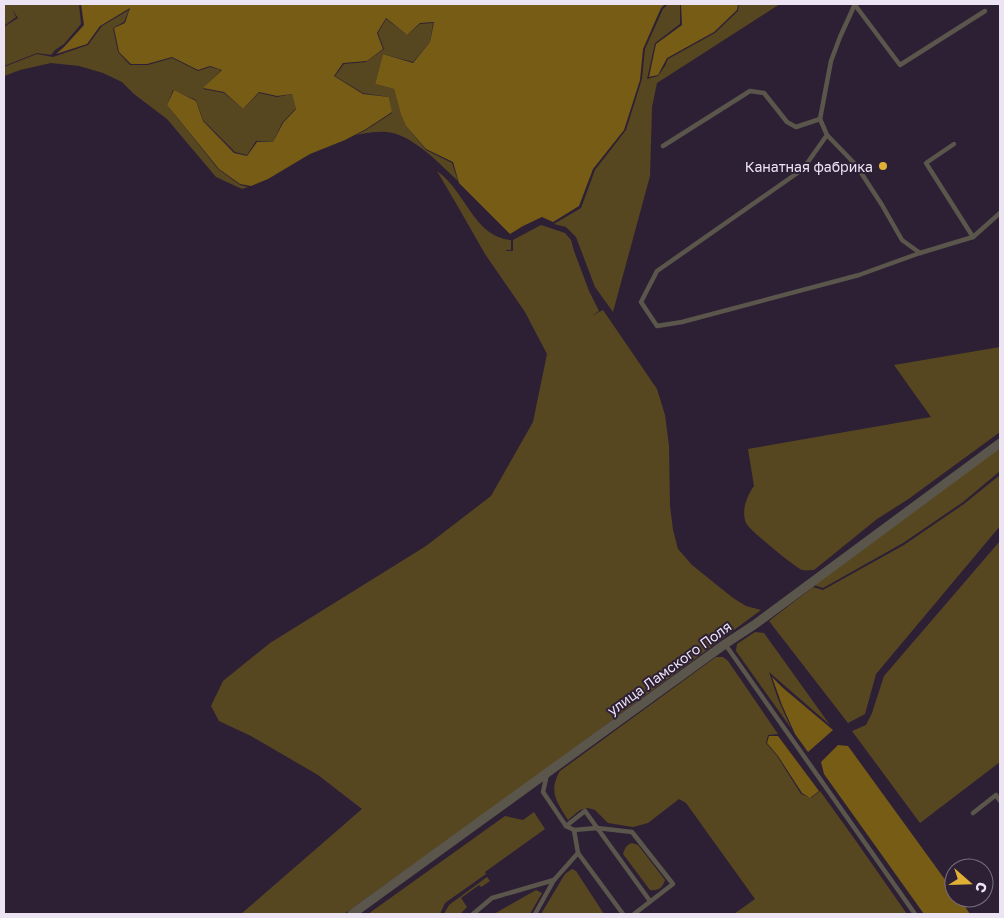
<svg xmlns="http://www.w3.org/2000/svg" width="1004" height="918" font-family="'Golos Text',sans-serif">
<rect width="100%" height="100%" fill="#2d2035"/>
<g fill="#574721">
<path d="M4 4H79L81 24 64 44 55 50 51 55 37 53 4 66V27L18 18 12 9 16 17 4 26Z"/>
<path d="M668 4H680V24L655 43 647 79 658 76 665 66 668 59 715 33 738 11 739 4H780L657 83 652 107 650 176 613 312 595 287 576 237 566 227 554 224 581 208 595 170 626 130 642 79 645 49 663 9Z"/>
<path d="M129 10 124 22 113 28 118 52 130 65H148L172 58 198 71 210 67 221 70 203 89 224 93 243 109 259 93 277 97 292 94 296 108 282 123 273 142 256 141 247 155 235 152 203 120 196 100 173 90 167 105 218 169 240 185 248 187 242 189 216 177 167 119 134 94 122 82 103 73 79 66 51 63 20 70 4 76V67L37 54 53 57 88 45 102 26Z"/>
<path d="M386 19 407 35 420 24 433 23 430 42 413 62 383 54 375 84 394 89 401 115 406 126 426 150 452 163 458 181C441 165 412 134 387 132 377 131 366 133 356 135L366 130 392 113 389 97 363 93 335 76 344 64 366 62 384 49 378 33Z"/>
<path d="M437 171C441 174 445 177 448 181 469 203 478 237 511 240V250H506V251H513V240L541 225 565 233 571 240 574 251 589 291 599 311 591 316 603 310 657 389 665 415 669 446 670 506 673 530 678 549 692 565 733 598 746 606 761 610 535 777 344 914H241L362 809 318 775 251 736 219 721 211 706 223 681 270 643 426 546 491 496 533 422 547 354 525 312 485 254 457 205Z"/>
<path d="M1000 347V432L907 500 877 519 814 570C811 570 806 571 802 570 796 568 748 529 746 523 741 510 747 496 754 486L748 449 931 417 894 365Z"/>
<path d="M1000 447V471L963 502 903 543 823 588 814 585Z"/>
<path d="M1000 475V526L876 674 865 714 848 723 769 621 813 587 823 590 904 545 964 504Z"/>
<path d="M1000 541V762L920 823 852 731 866 725 872 713 884 676Z"/>
<path d="M755 632 764 633 830 725 769 672 778 699 791 728 736 651 737 644Z"/>
<path d="M716 657H723L728 661 778 734 768 735 766 743 777 756 801 794 811 798 820 791 851 834 907 914H734L755 899 686 803 679 799 648 823 633 827 608 823 595 810 588 808 580 810 568 820C557 802 548 792 560 771Z"/>
<path d="M534 812 545 829 485 872 486 874 445 903 440 914H368L505 816 523 820Z"/>
<path d="M632 843 638 845 665 880C662 888 659 891 650 890L623 854C625 848 626 845 632 843Z"/>
<path d="M572 869 576 871 604 914H541L565 874Z"/>
<path d="M487 877 490 881 481 887 479 885 461 898 467 907 460 914H444L449 905Z"/>
<path d="M536 890 542 893 530 914H494Z"/>
</g>
<g fill="#775c16">
<path d="M81 4H665L661 8 643 49 640 80 624 130 593 169 579 206 553 222 542 217 523 226 510 234 459 183 453 162 426 149 406 126 401 115 394 89 375 84 383 54 413 63 430 42 434 22 420 23 407 35 386 18 377 33 383 49 367 61 343 63 334 76 363 94 389 97 392 112 366 129 345 140 310 154 268 179 251 186 240 184 219 169 167 105 174 90 196 101 203 121 234 153 247 156 257 142H273L283 123 296 109 292 94 277 96 259 92 243 109 224 92 203 88 222 70 210 66 198 70 172 57 147 64H131L119 52 114 28 125 23 130 8 100 26 87 44 56 54 64 47 84 25Z"/>
<path d="M681 4H738L737 10 714 32 667 58 658 75 649 77 656 44 682 25Z"/>
<path d="M772 677 783 688 833 730 808 752 795 734 782 705Z"/>
<path d="M769 736H778L819 791 810 798 802 793 778 756 767 743Z"/>
<path d="M838 745 848 746 954 892V898H959L970 914H924L824 774 821 762Z"/>
</g>
<g fill="none" stroke-linecap="round" stroke-linejoin="round">
<g stroke="#5b564b" stroke-width="4.5">
<path d="M855 4 840 37 831 61 820 119 827 135 856 165 882 205 902 240 920 253"/>
<path d="M855 5 900 65 985 11"/>
<path d="M827 135 803 169 657 271 641 302 657 326 682 322 859 275 920 253 973 237 1000 213"/>
<path d="M954 144 926 163 973 237"/>
<path d="M663 146 750 91 764 93 787 122 796 127 820 119"/>
<path d="M725 644 915 914"/>
<path d="M973 813 996 795 1000 801"/>
<path d="M566 826 585 811 650 901"/>
<path d="M574 830 597 828 632 832 673 884 634 914"/>
<path d="M578 853 623 914"/>
<path d="M473 914 492 898 554 880"/>
<path d="M535 914 554 880 578 853 574 830 566 826 543 792 547 774"/>
</g>
<path stroke="#5b564b" stroke-width="9" d="M352 914 725 644 754 625 1000 443"/>
</g>
<circle fill="#e0b034" stroke="#2d2035" stroke-width="2" cx="883" cy="166" r="5"/>
<g text-anchor="middle" dominant-baseline="central" stroke-width="4" stroke-linejoin="round" paint-order="stroke">
<g font-size="14" fill="#ede4f3" stroke="#2d2035" text-anchor="end">
<text x="873" y="166">Канатная фабрика</text>
</g>
<g font-size="14" fill="#ede4f3" stroke="#2d2035">
<text transform="translate(669 668) rotate(-36)">улица Ламского Поля</text>
</g>
</g>
<rect width="1004" height="918" fill="none" stroke="#ede4f3" stroke-width="10"/>
<g transform="translate(969 883) rotate(110)"><circle r="24" fill="#2d2035" stroke="#7a6e81"/>
<path d="M0-4L9 19L0 12L-9 19Z" fill="#e0b034"/>
<text y="-8" font-size="14" font-weight="bold" text-anchor="middle" fill="#ede4f3">С</text>
</g>
</svg>
